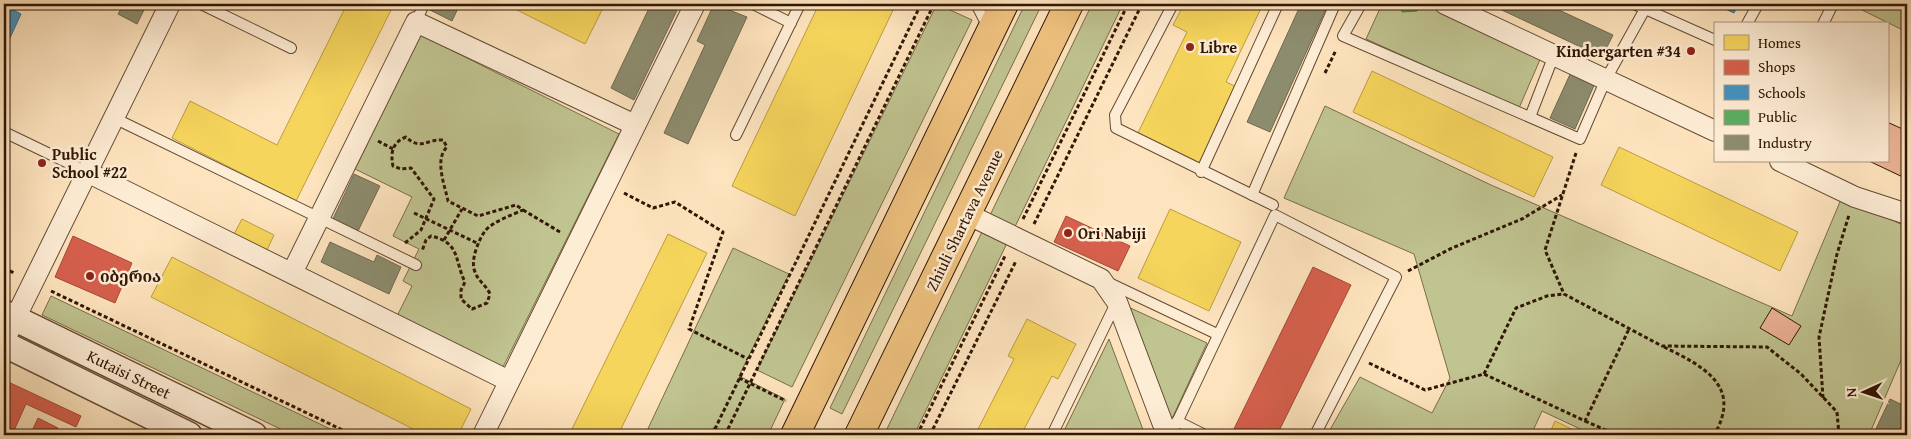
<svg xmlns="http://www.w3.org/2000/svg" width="1911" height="439" font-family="'Gentium Book Plus','Noto Serif Georgian',serif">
<rect width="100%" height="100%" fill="#fee4be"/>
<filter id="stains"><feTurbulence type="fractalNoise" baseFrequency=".004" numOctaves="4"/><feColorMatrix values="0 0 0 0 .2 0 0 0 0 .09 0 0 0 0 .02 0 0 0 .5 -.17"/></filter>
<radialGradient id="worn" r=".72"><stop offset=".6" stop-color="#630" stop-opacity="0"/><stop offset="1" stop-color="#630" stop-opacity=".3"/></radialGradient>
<g fill="#c0c491" stroke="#786d4a">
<path d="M937 4 972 20 792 387 757 370Z"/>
<path d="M1025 4H1042L842 414 830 408Z"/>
<path d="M1092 4H1123L914 435H884Z"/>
<path d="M1382 4H1428L1542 55 1519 108 1366 39Z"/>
<path d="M1865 4H1907V32L1862 10Z"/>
<path d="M421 35 619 134 501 371 396 318 412 286 403 281 419 249 393 236 412 197 355 169Z"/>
<path d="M1325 106 1491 185 1792 316 1842 197 1907 227V346L1869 435H1593L1542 411 1531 435H1327L1360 377 1432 413 1450 378 1414 254 1284 198Z"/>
<path d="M733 248 789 274 739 376 785 399 768 435H731L714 427 709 435H645Z"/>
<path d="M51 296 343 435H293L42 315Z"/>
<path d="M1126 306 1207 343 1170 423Z"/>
<path d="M1109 339 1145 435H1062Z"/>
</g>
<g fill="#f6d55c" stroke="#bb9c42">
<path d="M347 4H394L296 201 172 138 190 101 277 145Z"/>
<path d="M505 4H605L585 44Z"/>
<path d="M819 4H896L795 216 732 186Z"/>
<path d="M1184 4H1263L1226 82 1239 88 1200 168 1136 137 1187 32 1173 25Z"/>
<path d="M1372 71 1553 157 1534 197 1353 112Z"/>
<path d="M1619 147 1798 232 1780 271 1601 185Z"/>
<path d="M1170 209 1241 242 1209 311 1138 278Z"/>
<path d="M242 219 274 235 266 252 233 236Z"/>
<path d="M668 234 707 253 618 435H569Z"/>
<path d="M172 257 471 409 458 435H425L151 297Z"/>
<path d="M1027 319 1076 344 1058 379 1052 376 1021 435H975L1014 359 1008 356Z"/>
<path d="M1555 421 1584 435H1549Z"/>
</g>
<g fill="#d6604d" stroke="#a44a37">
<path d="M1066 216 1130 246 1118 271 1054 242Z"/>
<path d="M73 236 132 263 115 303 55 277Z"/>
<path d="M1313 267 1351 285 1277 435H1231Z"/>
<path d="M4 380 81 416 76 427 26 404 12 435H4Z"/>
<path d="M38 418 58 428 55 435H30Z"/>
</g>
<g fill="#4393c3" stroke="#3d6e8a">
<path d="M1715 4H1738L1734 13Z"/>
<path d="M4 5 21 14 4 51Z"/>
</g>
<path fill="#5aae61" stroke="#4d8045" d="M1401 4H1416L1417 11 1402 12Z"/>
<g fill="#8c8c6e" stroke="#70694e">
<path d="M124 4H147L137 24 118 14Z"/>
<path d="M430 4H460L452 21 428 9Z"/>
<path d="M651 4H680L634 100 611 88Z"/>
<path d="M714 4 747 17 688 144 664 133 705 45 697 41Z"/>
<path d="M1301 4H1328L1270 132 1247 122Z"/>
<path d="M1489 4H1546L1613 35 1602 57Z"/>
<path d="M1572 70 1596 81 1575 129 1550 118Z"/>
<path d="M354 174 380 186 357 233 332 221Z"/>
<path d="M330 242 374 262 377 255 401 267 389 294 321 262Z"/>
<path d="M1890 399 1907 407V422L1901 435H1873Z"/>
</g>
<g fill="#edb396" stroke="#301604">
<path d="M1887 122 1907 131V179L1869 161H1887Z"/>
<path d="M1772 308 1801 326 1789 345 1760 328Z"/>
</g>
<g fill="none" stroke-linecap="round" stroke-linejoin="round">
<g stroke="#644a32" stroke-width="12">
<g id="service">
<path d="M201 4 291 48"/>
<path d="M753 4 791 23"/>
<path d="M976 4 988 27"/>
<path d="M1173 4 1115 115 1116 128 1273 205"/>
<path d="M1361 4 1343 36 1580 139 1606 79 1645 9"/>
<path d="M1634 4 1715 40"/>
<path d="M416 22 424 4"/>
<path d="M1747 24 1758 4"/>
<path d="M1823 24 1833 4"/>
<path d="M1530 117 1554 55"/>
<path d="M114 118 416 265"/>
<path d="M4 132 87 172"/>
<path d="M736 135 800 4"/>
<path d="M1201 172 1278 4"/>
<path d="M1252 195 1335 4"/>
<path d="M1107 282 1217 334"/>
<path d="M1177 421 1205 435"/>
<path d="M1052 435 1116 303"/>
<path d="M1171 435 1275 215 1396 277 1315 435"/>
</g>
</g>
<g stroke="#644a32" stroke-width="22">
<g id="minor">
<path d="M1445 4 1715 131"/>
<path d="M1780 161 1855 197 1907 214"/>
<path d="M87 172 509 381"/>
<path d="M967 214 1101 279 1117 302 1167 435"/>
<path d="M292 273 416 22 635 125"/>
<path d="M4 341 170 4"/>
<path d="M483 435 695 4"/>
</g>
</g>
<g stroke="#644a32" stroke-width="28">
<g id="tertiary">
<path d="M4 313 254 435"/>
<path d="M4 344 189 435"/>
</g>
</g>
<g stroke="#301604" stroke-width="30">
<g id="primary">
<path d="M795 435 1004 4"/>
<path d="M859 435 1069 4"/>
</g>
</g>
<g stroke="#301604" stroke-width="3" stroke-dasharray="4 2.5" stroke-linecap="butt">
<path d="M1325 73 1336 50"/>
<path d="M378 141 393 149"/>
<path d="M1576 153 1545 250 1564 294 1662 346 1767 347 1801 374 1837 412 1839 435"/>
<path d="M624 193 653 208 675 202 723 232 689 329 748 359"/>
<path d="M523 210 560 232"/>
<path d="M414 213 479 244"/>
<path d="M1023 219 1128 4"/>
<path d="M1034 224 1142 4"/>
<path d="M444 240 462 209"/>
<path d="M405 243 421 230 434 199 411 168 401 169 393 166C390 152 393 142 406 137 421 151 426 139 443 140L447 147C434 159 445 186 448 201L478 216 516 205 523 210C512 215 492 222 485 231 478 241 470 261 475 272 478 281 486 285 490 294L487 303 472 309 461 299V290L465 282C454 260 461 243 431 236L426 240 422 251"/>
<path d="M4 268 14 273"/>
<path d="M1408 271 1450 249 1522 219 1562 195"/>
<path d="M51 291 353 435"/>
<path d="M1664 347C1703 366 1743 386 1714 435"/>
<path d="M1369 363 1425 390 1484 374 1585 421 1629 329"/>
<path d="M1484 374 1516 308 1547 296 1564 294"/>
<path d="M739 378 786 401"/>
<path d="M1823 398 1819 337 1837 254 1849 215"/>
<path d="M1585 421 1617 435"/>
<path d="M712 435 921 4"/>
<path d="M725 435 934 4"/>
<path d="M917 435 1005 256"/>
<path d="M930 435 1016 261"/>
</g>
<use href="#service" stroke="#feedd5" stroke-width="10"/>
<use href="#minor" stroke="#feedd5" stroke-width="20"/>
<use href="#tertiary" stroke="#feedd5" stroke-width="25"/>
<use href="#primary" stroke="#efc27f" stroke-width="28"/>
</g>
<g fill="#8f2418" stroke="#feedd5" stroke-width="2">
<circle cx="1190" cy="47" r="5"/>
<circle cx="1691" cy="51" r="5"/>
<circle cx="42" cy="163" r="5"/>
<circle cx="1068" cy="233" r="5"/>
<circle cx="90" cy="276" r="5"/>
</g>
<g text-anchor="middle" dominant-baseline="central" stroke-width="5" stroke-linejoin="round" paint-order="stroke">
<g font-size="16" font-weight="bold" fill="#301604" stroke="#feedd5" text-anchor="start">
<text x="1200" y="47">Libre</text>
<text x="1681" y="51" text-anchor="end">Kindergarten #34</text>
<text x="52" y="154">Public<tspan x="52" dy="18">School #22</tspan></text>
<text x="1078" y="233">Ori Nabiji</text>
<text x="100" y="276">იბერია</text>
</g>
<g font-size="16" fill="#301604" stroke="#feedd5">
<text transform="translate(964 220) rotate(-64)">Zhiuli Shartava Avenue</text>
<text transform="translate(129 374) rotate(26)">Kutaisi Street</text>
</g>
</g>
<rect width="1911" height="439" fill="none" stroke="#fee4be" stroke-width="20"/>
<rect x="5" y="5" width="1901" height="429" fill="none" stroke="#301604" stroke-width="2.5"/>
<rect x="10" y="10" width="1891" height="419" fill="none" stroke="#301604"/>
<rect x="1714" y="22" width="175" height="140" fill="#feedd5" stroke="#ac9781"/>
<rect x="1724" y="35" width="25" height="15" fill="#f6d55c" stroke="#ac9781"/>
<text x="1758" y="48" font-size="15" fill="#301604">Homes</text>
<rect x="1724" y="60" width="25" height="15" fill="#d6604d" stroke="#ac9781"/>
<text x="1758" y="72" font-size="15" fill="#301604">Shops</text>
<rect x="1724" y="85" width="25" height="15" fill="#4393c3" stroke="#ac9781"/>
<text x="1758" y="98" font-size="15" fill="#301604">Schools</text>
<rect x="1724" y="110" width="25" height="15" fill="#5aae61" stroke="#ac9781"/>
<text x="1758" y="122" font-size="15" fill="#301604">Public</text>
<rect x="1724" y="135" width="25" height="15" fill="#8c8c6e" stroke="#ac9781"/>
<text x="1758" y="148" font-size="15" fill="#301604">Industry</text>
<g transform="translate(1864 392) rotate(267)" stroke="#feedd5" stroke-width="4" paint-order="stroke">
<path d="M0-4L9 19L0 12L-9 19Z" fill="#301604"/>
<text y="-8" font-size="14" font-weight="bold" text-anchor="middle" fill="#301604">N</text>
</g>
<rect width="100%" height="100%" filter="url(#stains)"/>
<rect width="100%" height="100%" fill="url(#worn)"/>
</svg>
